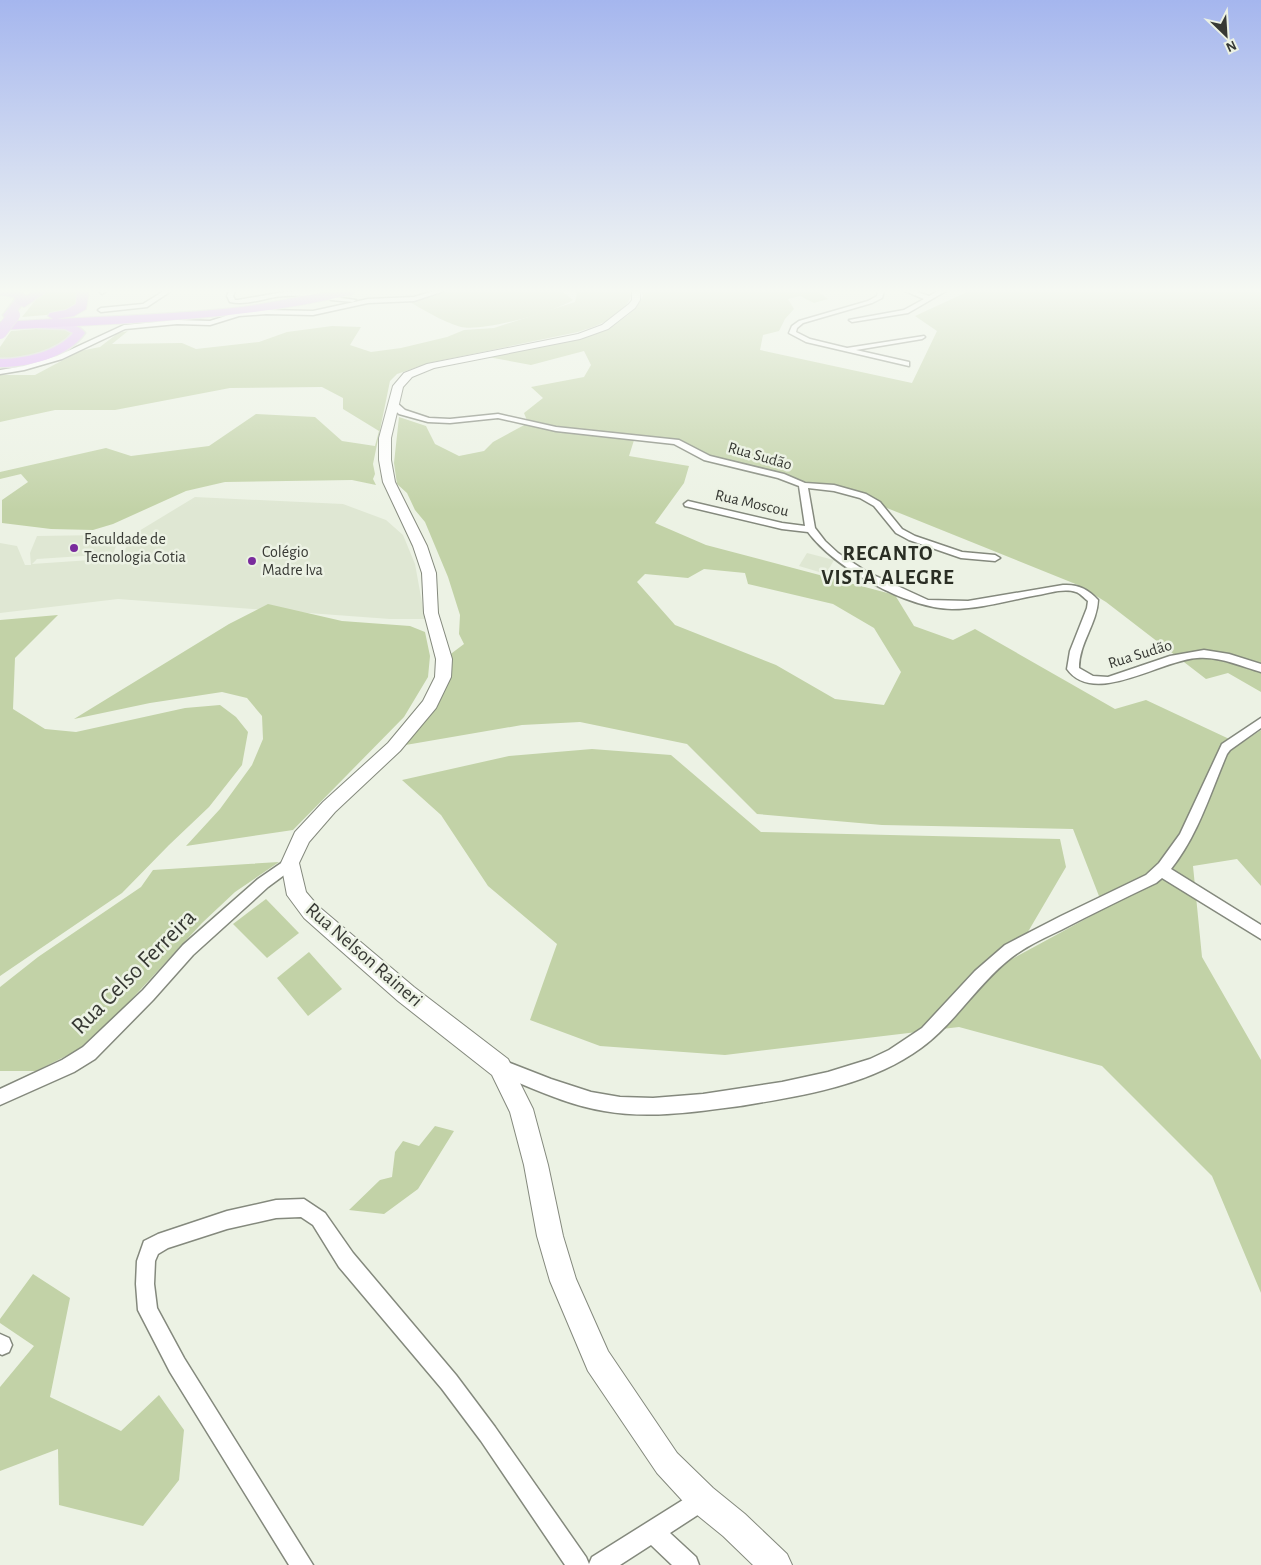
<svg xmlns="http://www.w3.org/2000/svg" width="1261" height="1565" font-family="'Alegreya Sans',sans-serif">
<rect width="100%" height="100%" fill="#ecf2e4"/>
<g fill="#dfe7d3">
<path d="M195 497 343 504 386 520 403 535 415 564 425 619H390L118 599 0 613V543L17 546 25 565H31L30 553 37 536 101 535 107 542 118 541 113 554 37 559 32 564 120 558 134 534Z"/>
<path d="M807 553 834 560 826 574 799 566Z"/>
</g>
<g fill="#c2d2a7" fill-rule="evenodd">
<path d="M48 291H79V306L58 314 22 317 38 297Z"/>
<path d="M445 291H562L573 300C555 312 482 332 461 327 443 322 424 310 408 301Z"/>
<path d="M574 291H629L631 295C626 316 597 326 578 332L429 363 397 374 390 381 373 464 375 474 373 479 376 485 352 480 225 482 186 491 113 524 93 530 51 529 2 523V500L28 482 21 474 0 479V472L106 448 131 456 209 446 256 414 315 417 342 441 375 446 379 431 343 409V398L322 387 230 388 115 410H55L0 422V375H35L80 351 100 347 118 333 128 331 112 344 182 343 196 349 259 342 287 332 332 326 361 327 350 345 371 352 401 348 447 337 464 330 494 328 575 302 577 293Z"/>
<path d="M641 291H817L828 299 814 303 800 296 788 299 794 309 785 319 779 331 763 335 760 350 912 383 937 331 915 316 969 291H1261V692L1228 673 1206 679 1106 602 1078 585 877 504 863 496 803 485 707 458 676 442 635 437 629 456 689 466 684 483 655 523 706 545 895 595 914 626 953 640 975 629 1115 709 1146 700 1240 744 1261 730V886L1237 859 1193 866 1202 957 1261 1060V1293L1212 1176 1102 1066 959 1027 725 1055 600 1046 530 1020 557 944 488 886 441 815 402 780 509 756 592 749 671 755 761 832 1060 839 1066 867 1012 959 1104 909 1073 829 882 825 757 814 687 744 580 722 522 725 394 747 430 704 444 659 464 644 459 634 460 615 448 577 425 522 415 510 407 493 397 484 394 463 399 417 426 426 435 444 459 456 484 451 493 442 528 423 524 413 543 398 531 387 584 377 591 365 584 351 531 365 488 357 607 329C622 320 635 312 643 296ZM704 569 745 573 748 584 833 604 874 628 901 672 884 705 835 699 776 665 675 625 637 582 645 574 688 578Z"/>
<path d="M62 327 74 331 72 340 36 357 0 361V347L11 331Z"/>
<path d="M268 604 342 621 410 626 425 632 430 656 428 677 404 717 293 830 186 846 220 809 252 765 263 739 262 716 247 698 222 692 150 703 74 719 229 624Z"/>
<path d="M58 615 15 658 13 709 45 729 76 732 185 708 220 705 236 717 248 732 242 765 209 807 169 845 122 893 0 976V620Z"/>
<path d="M279 862 235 892 202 923 117 1015 78 1050 36 1071H0V987L38 957 141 887 153 870Z"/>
<path d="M266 899 299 933 267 958 233 924Z"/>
<path d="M309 952 342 989 308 1016 277 978Z"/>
<path d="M435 1126 454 1131 418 1189 384 1214 349 1210 380 1180 392 1177 395 1152 403 1141 419 1146Z"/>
<path d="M33 1274 70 1298 50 1397 121 1431 159 1395 184 1430 179 1480 143 1526 59 1505 58 1449 0 1471V1387L34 1346 0 1323V1319Z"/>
</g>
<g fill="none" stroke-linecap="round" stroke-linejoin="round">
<g stroke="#84897d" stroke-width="3">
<g id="minor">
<path d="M99 291H106L102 294Z"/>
<path d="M164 291H171L147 307 101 312 98 310 101 308 143 304Z"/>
<path d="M229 291H235L233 296 235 300H238L284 292 322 291C310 298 297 295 284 296 266 297 248 306 230 302L227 296Z"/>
<path d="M434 291H444L414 301 368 303 313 315 266 314 239 316 210 325 177 324 125 329 62 359 24 370 0 374V370L24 366 57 356 124 325 177 320 210 321 238 312 266 310 313 311 368 299 414 297Z"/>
<path d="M878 291H884L882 298 872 303 803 323 797 328 796 332 810 339 847 348 924 336 925 337 922 339 856 350 909 362V366L806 342 789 333 792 326 799 321 868 301 877 296Z"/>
<path d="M905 291H914L929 296 938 291H946L908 313 852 322 849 320 904 310 924 299Z"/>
<path d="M333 297 356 300 353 302 331 300 330 299Z"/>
<path d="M390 402H396L405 410 429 418 450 419 498 414 556 427 679 440 710 456 784 474 805 483 834 485 866 494 880 502 902 529 915 536 962 552 995 555 1000 558 995 561 961 558 909 540 896 533 874 506 860 498 834 491 808 488 815 528 825 541 838 553 867 572 928 600 968 601 1063 585C1078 584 1088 589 1098 600 1097 624 1079 643 1079 668L1093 676 1108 677 1170 656 1204 650 1229 654 1261 664V672C1240 666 1219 656 1197 658 1161 660 1094 707 1067 669L1070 651 1087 608 1088 601C1084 598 1080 593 1076 592 1064 588 1049 593 1038 595 1010 600 981 609 952 609 906 608 835 568 808 532L782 529 685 506 684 504 688 501 782 523 805 526 799 486 778 478 704 460 674 444 556 431 498 418 450 423 428 422 399 414 390 406Z"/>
<path d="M1261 718V728L1230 750 1227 754C1210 794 1198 835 1171 869L1261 925V939L1162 878 1156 883C1124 898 1092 914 1061 930 1042 939 1022 948 1006 962 975 988 954 1024 921 1048 869 1086 801 1096 740 1106 695 1112 649 1119 604 1111 566 1105 530 1087 494 1073L492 1067 494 1061 500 1059 551 1079 591 1092 620 1097 653 1098 703 1094 782 1082 828 1072 870 1059 889 1050 922 1028 975 971 1005 945 1061 916 1146 875 1159 863 1180 834 1222 744Z"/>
<path d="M290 857 295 859 297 863 295 867 268 887 193 955 153 1000 95 1059 74 1072 0 1105V1089L62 1060 83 1047 143 990 183 945 258 879Z"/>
<path d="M304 1199 325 1213 353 1253 456 1375 495 1427 586 1557 589 1564 592 1557 702 1488 710 1491 713 1499 710 1507 670 1533 696 1557 699 1565H672L651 1545 620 1565H565L481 1441 442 1389 339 1267 313 1225 301 1217 276 1218 227 1229 168 1248 158 1254 155 1261 154 1284 157 1308 184 1358 313 1565H289L170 1372 138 1310 136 1284 137 1261 144 1241 158 1234 227 1211 276 1200Z"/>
<path d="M0 1334 9 1338 12 1345 9 1352 2 1355 0 1354Z"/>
</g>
</g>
<g stroke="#84897d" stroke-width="2">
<path id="secondary" d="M632 291H640V300L635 308 608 329 580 339 434 368 412 377 403 387 391 438V460L395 482 427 546 436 573 438 613 452 659 451 677 436 708 400 751 335 812 309 842 299 863 306 892 318 906 414 987 508 1059 533 1109 548 1165 563 1236 576 1279 608 1351 677 1453 713 1488 745 1514 787 1554 792 1565H753L723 1536 691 1510 657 1473 588 1371 550 1281 537 1236 524 1165 510 1112 492 1075 398 1001 331 942 304 918 287 895 281 863 295 832 323 802 388 743 423 701 435 677 436 659 424 613 422 573 413 546 383 482 379 460V438L393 386 404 373 427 364 578 334 602 325 629 304 632 300Z"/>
</g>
<g stroke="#d3d3d2" stroke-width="3">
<g id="trunk">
<path d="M20 297 25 300 13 317H5L3 315 5 313 16 298Z"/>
<path d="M42 323C57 323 75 320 85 333 67 358 29 367 0 367V359C24 359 57 352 73 333L65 329 38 328 36 326Z"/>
</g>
</g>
<g stroke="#d3d3d2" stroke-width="2">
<g id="motorway">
<path d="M0 291H21L26 296 34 291H48L24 307 16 303 14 297 0 295Z"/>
<path d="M77 291H89L86 309 74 316 56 319C118 316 180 314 242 307 280 302 317 291 355 291L353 294C238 322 118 323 0 330V322L53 319 48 316 50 313 66 310 76 304Z"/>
</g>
</g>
<use href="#minor" fill="#fff" fill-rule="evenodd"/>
<use href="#secondary" fill="#fff" fill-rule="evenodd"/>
<use href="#trunk" fill="#dea4fc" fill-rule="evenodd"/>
<use href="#motorway" fill="#d58efb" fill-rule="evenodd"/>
<g stroke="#d3d3d2" stroke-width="13" stroke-linecap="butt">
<path id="trunk-bridge" d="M0 333 14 315"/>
</g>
<use href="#trunk-bridge" stroke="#dea4fc" stroke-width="12"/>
</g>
<linearGradient id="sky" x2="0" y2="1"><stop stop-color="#a5b6ee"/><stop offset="0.57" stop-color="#f6f9f3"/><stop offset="1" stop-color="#f6f9f3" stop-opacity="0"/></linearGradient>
<rect width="1261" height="510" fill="url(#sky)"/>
<g fill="#792b9c" stroke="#ecf2e4" stroke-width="2">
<circle cx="74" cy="548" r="5"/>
<circle cx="252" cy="561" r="5"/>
</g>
<g text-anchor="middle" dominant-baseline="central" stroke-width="5" stroke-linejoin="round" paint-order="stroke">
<g font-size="16" fill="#373934" stroke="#ecf2e4">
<text transform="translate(760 456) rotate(16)">Rua Sudão</text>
<text transform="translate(752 503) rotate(13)">Rua Moscou</text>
<text transform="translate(1140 654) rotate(-17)">Rua Sudão</text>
</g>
<g font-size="16" fill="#373934" stroke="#ecf2e4" text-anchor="start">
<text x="84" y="539">Faculdade de<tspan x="84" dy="18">Tecnologia Cotia</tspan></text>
<text x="262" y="552">Colégio<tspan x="262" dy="18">Madre Iva</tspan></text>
</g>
<g font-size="20" fill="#373934" stroke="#ecf2e4">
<text transform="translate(364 955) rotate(41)">Rua Nelson Raineri</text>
</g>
<g font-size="21" font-weight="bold" letter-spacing="1" fill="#2a2e24" stroke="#ecf2e4">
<text x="888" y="553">RECANTO<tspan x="888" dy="24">VISTA ALEGRE</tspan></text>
</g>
<g font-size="24" fill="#373934" stroke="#ecf2e4">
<text transform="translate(134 972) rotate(-45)">Rua Celso Ferreira</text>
</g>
</g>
<g transform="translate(1226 35) rotate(155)" stroke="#ecf2e4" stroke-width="4" paint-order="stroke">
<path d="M0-4L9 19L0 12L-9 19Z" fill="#373934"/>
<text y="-8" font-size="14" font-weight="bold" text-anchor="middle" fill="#373934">N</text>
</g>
</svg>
